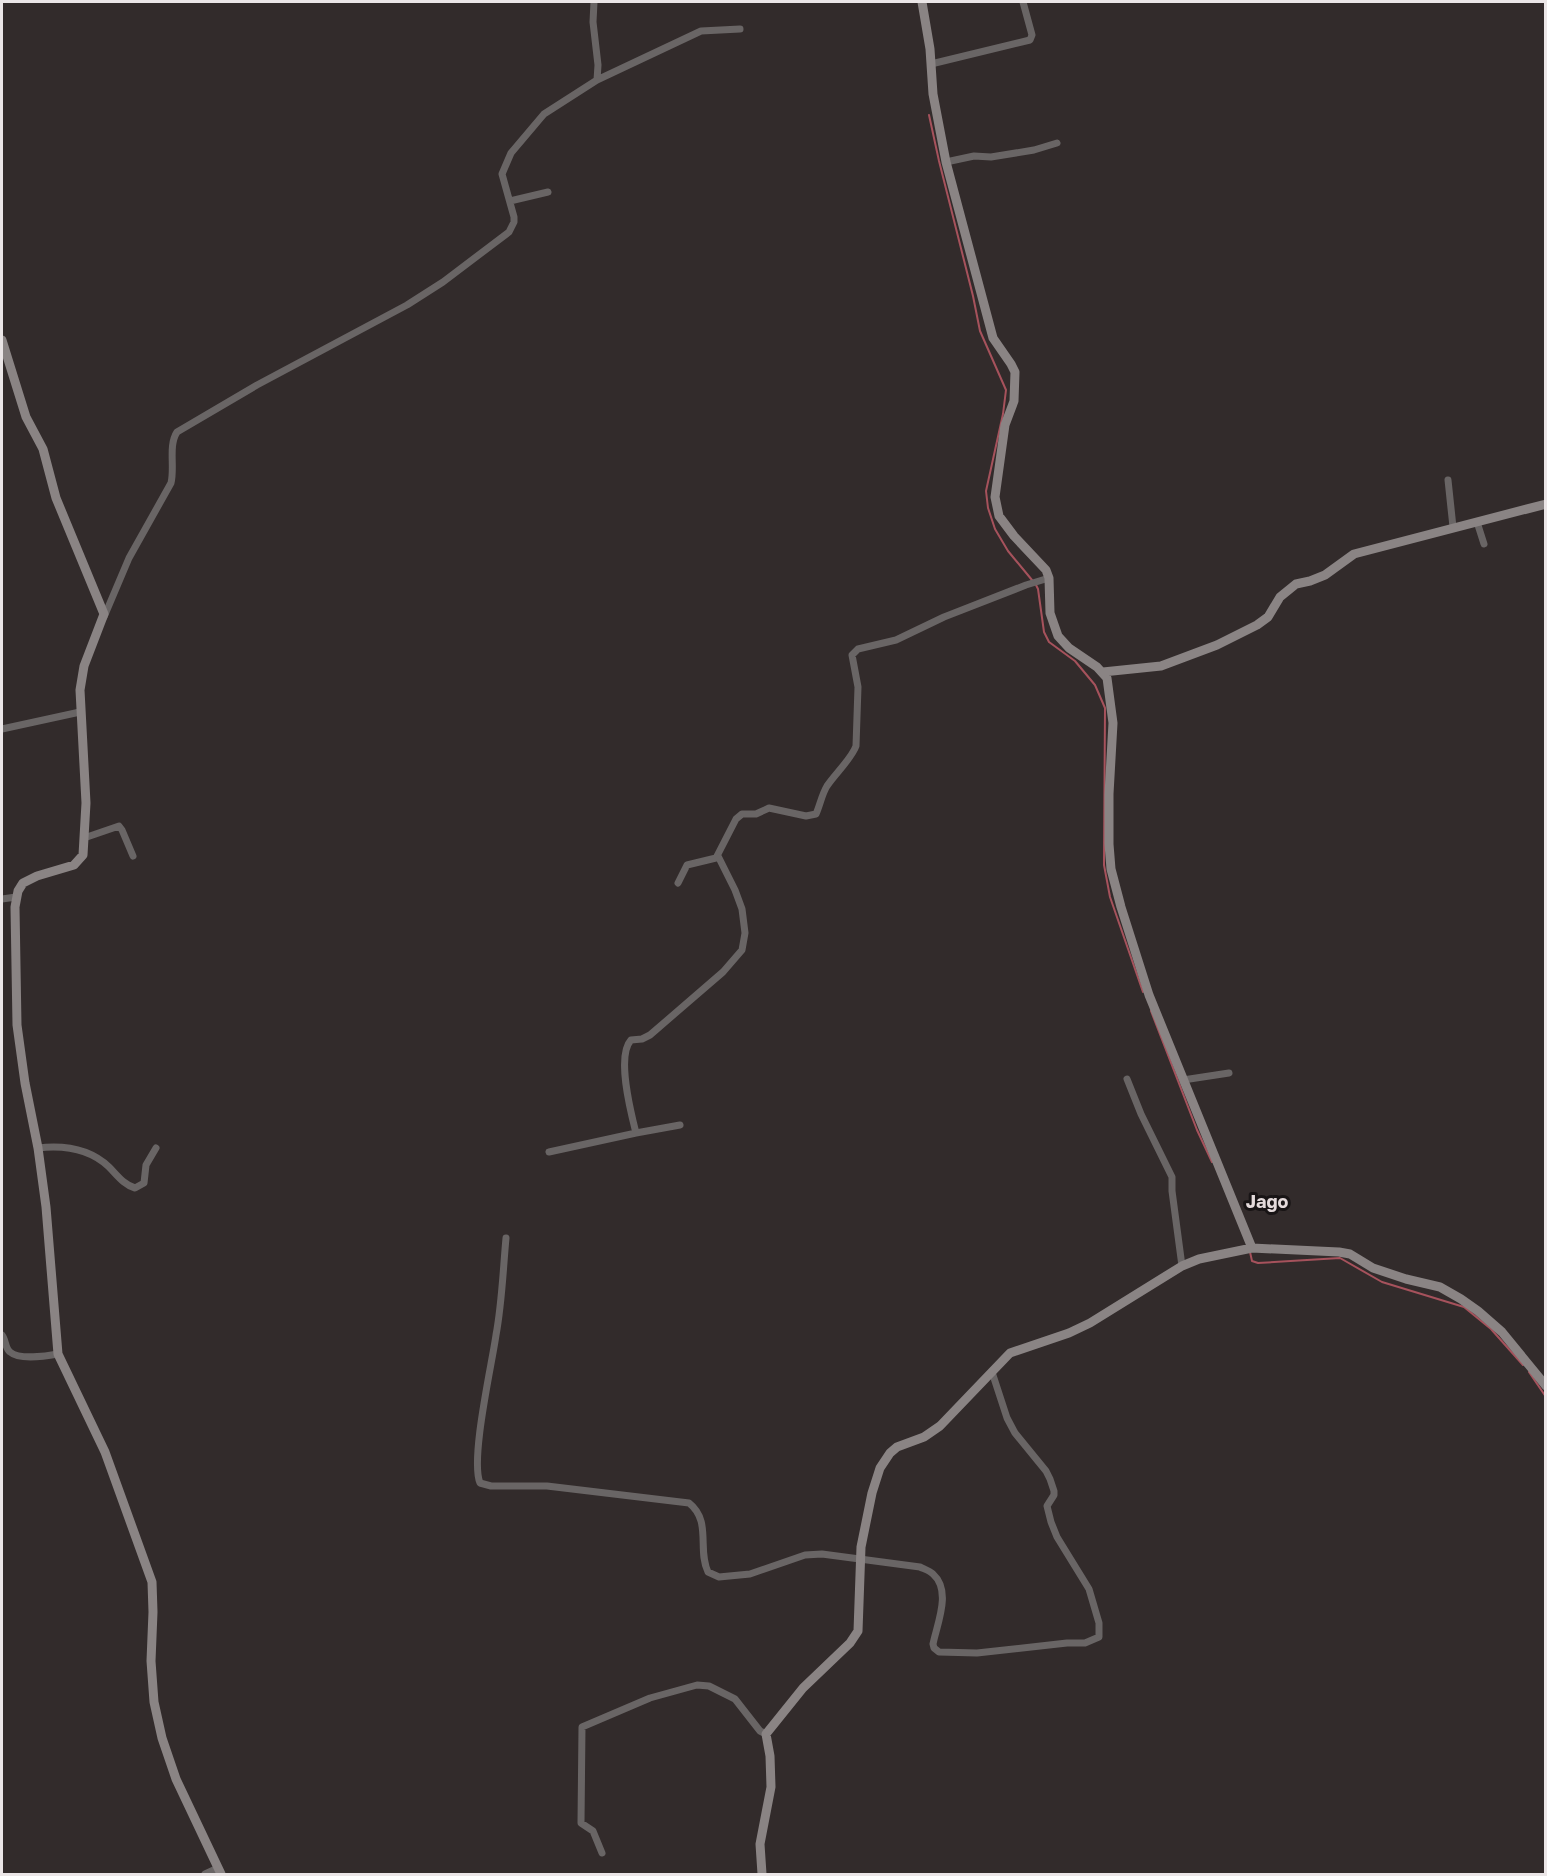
<svg xmlns="http://www.w3.org/2000/svg" width="1547" height="1876" font-family="'Golos Text',sans-serif">
<rect width="100%" height="100%" fill="#322b2b"/>
<g fill="none" stroke-linecap="round" stroke-linejoin="round">
<path stroke="#a6525c" stroke-width="2" d="M929,115L939,161L973,296L980,331L1006,390L1003,414L986,491L988,508L995,529L1008,551L1032,580
M1036,585L1038,589L1044,632L1049,642L1075,661L1095,685L1105,708L1104,865L1110,897L1143,992
M1151,1011L1197,1130L1212,1162
M1250,1252L1252,1261L1258,1263L1340,1258L1382,1282L1464,1307L1491,1329L1523,1365
M1529,1372L1546,1397"/>
<path stroke="#696565" stroke-width="7" d="M931,64L1030,40L1032,35L1023,2
M597,80L701,31L740,29
M946,162L974,156L991,157L1034,150L1057,143
M510,201L548,192
M1448,480L1453,527
M1477,522L1484,544
M104,617L129,558L171,483C175,467 168,446 177,432L257,385L407,305L443,282L509,232L514,222V217L502,174L511,153L544,114L597,80L598,65L593,22L594,2
M2,729L80,712
M84,838L119,826L122,830L133,856
M678,883L687,865L716,858L736,819L742,814H756L769,808L806,816L816,814C820,805 822,794 827,786C835,774 852,758 856,746L858,687L852,655L858,649L896,640L944,617L1026,585L1049,578
M2,899L16,897
M1127,1079L1141,1114L1172,1177V1191L1182,1266
M1183,1080L1229,1073
M680,1125L636,1133C631,1113 616,1056 631,1040L642,1039L650,1035L723,972L742,950L745,933L742,909L735,890L718,856
M38,1148C64,1145 89,1148 109,1167C117,1175 124,1185 135,1188L144,1183L146,1165L156,1148
M549,1152L636,1133
M506,1238C503,1270 502,1303 496,1335C492,1364 470,1459 480,1483L491,1486H547L689,1503C712,1521 697,1550 708,1572L719,1577L750,1574L805,1555L822,1554L920,1567C924,1569 930,1571 933,1574C952,1591 937,1624 933,1644L934,1648L939,1652L977,1653L1067,1643H1085L1099,1637V1623L1089,1589L1057,1537L1051,1522L1047,1506L1054,1495V1491L1050,1479L1046,1471L1015,1433L1007,1418L992,1372
M2,1335C6,1340 5,1348 10,1352C19,1360 47,1356 58,1354
M602,1853L593,1831L581,1823L582,1727L650,1698L697,1685L709,1686L735,1699L760,1731L766,1734
M205,1874L218,1868"/>
<path stroke="#8a8484" stroke-width="9" d="M922,2L930,49L933,94L946,162L993,338L1011,364L1015,372L1014,401L1005,425L995,497L999,516L1014,536L1046,570L1049,578L1050,613L1058,636L1069,648L1097,667L1107,678L1113,723L1109,794V844L1111,869L1121,907L1149,995L1252,1248L1339,1252L1350,1254L1373,1268L1406,1279L1440,1287L1461,1299L1478,1311L1502,1332L1546,1386
M2,340L26,417L43,449L56,498L104,614L84,666L80,690L86,803L83,855L74,865L37,876L23,883L18,891L15,907L17,1025L25,1083L38,1148L46,1207L58,1354L105,1452L152,1582L153,1612L151,1661L154,1702L162,1738L176,1779L221,1874
M1103,672L1161,666L1217,645L1257,625L1268,617L1280,597L1296,584L1310,581L1325,575L1354,554L1546,504
M762,1874L760,1844L771,1787L770,1756L766,1734L803,1688L850,1643L858,1631L861,1547L872,1493L880,1468L890,1453L897,1447L924,1437L940,1426L1010,1353L1069,1333L1090,1323L1182,1266L1199,1259L1252,1248"/>
</g>
<g text-anchor="middle" dominant-baseline="central" stroke-width="6" stroke-linejoin="round" paint-order="stroke">
<g font-size="18" font-weight="bold" fill="#e4dadb" stroke="#181415">
<text x="1267" y="1201">Jago</text>
</g>
</g>
<rect width="1547" height="1876" fill="none" stroke="#ebe6e7" stroke-width="6"/>
</svg>
